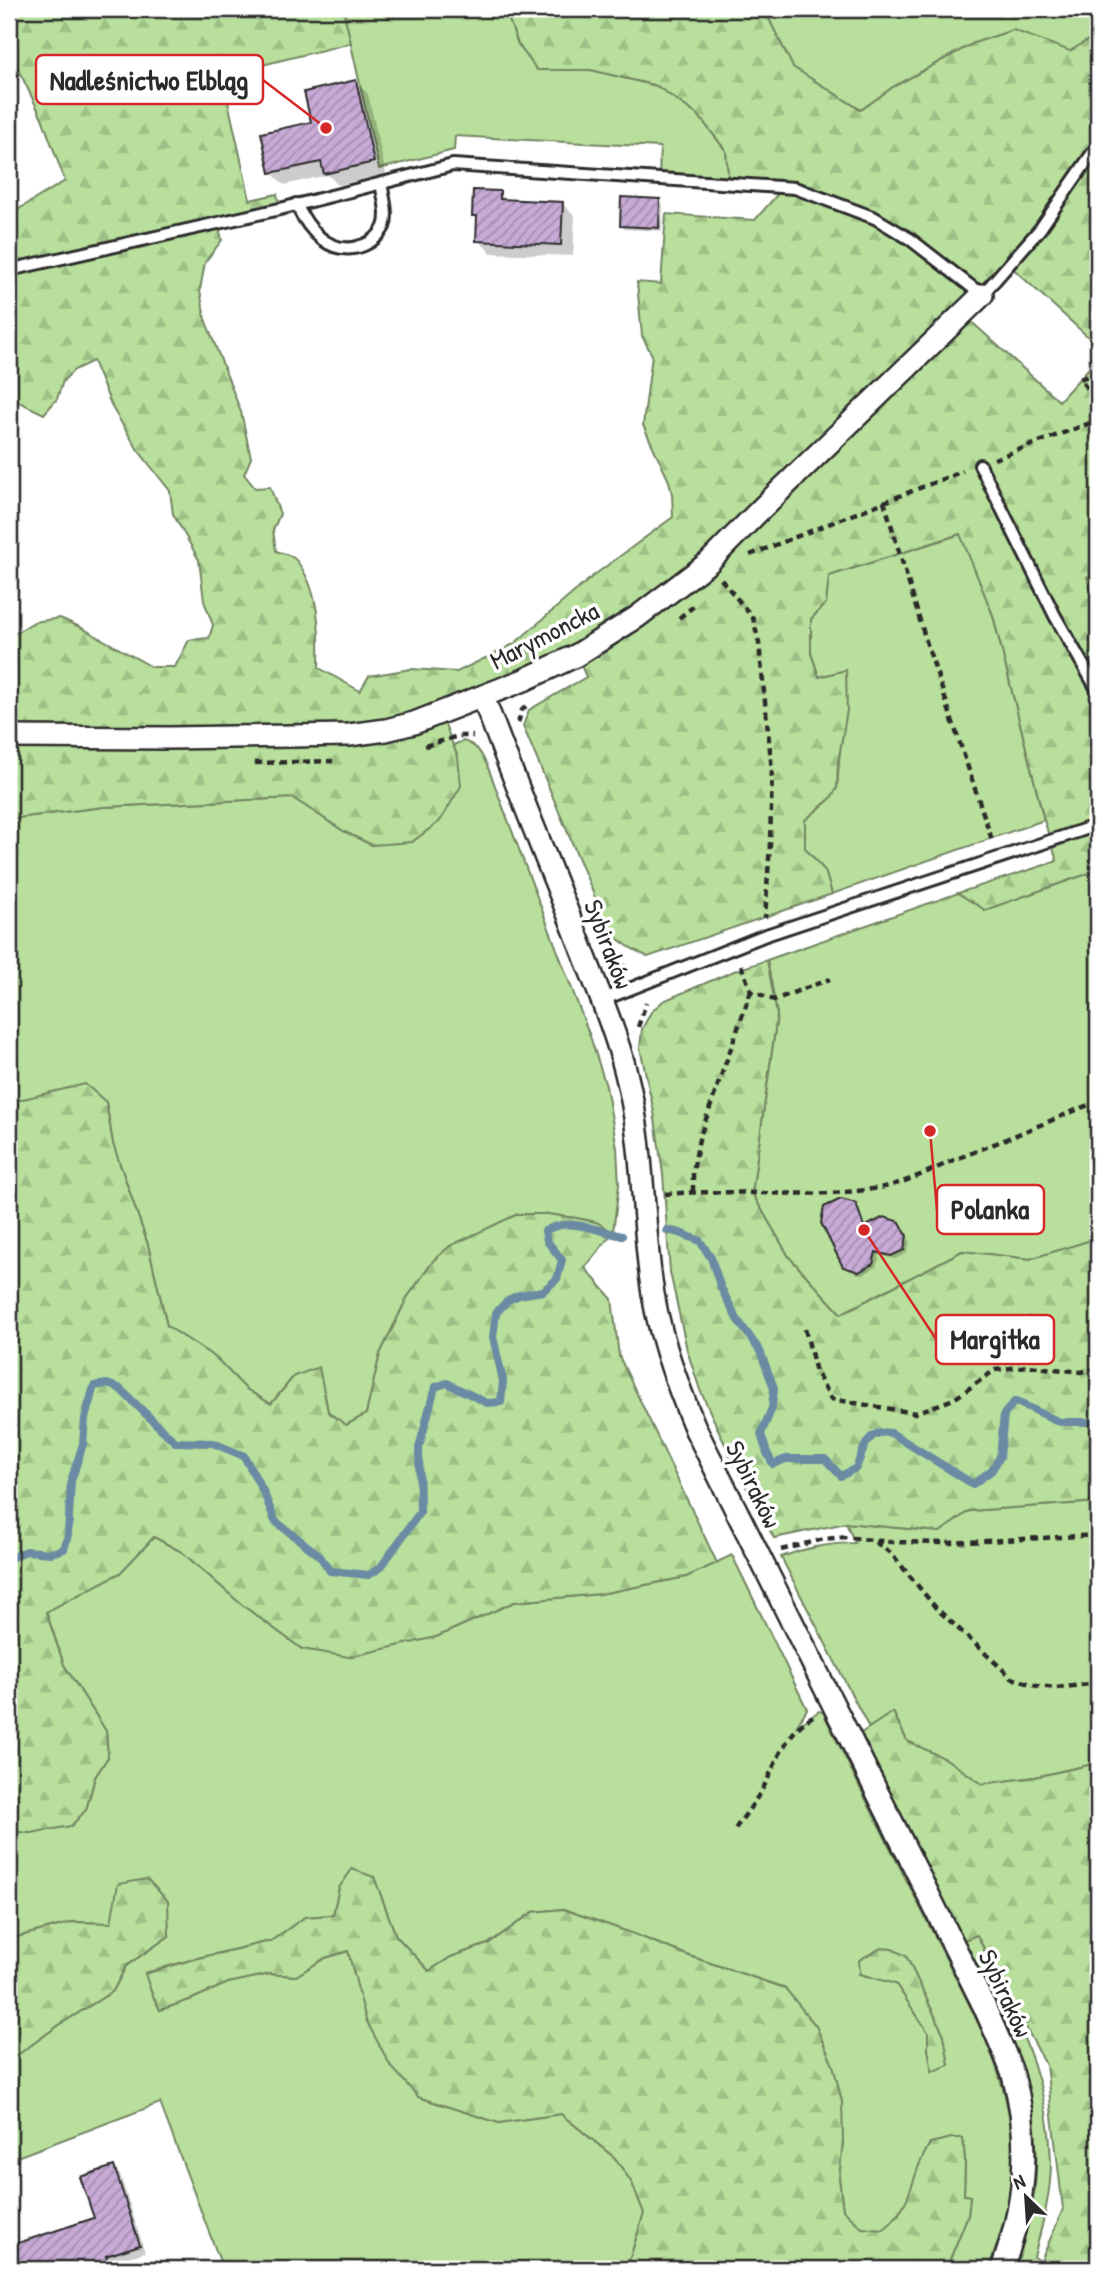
<svg xmlns="http://www.w3.org/2000/svg" width="1107" height="2278" font-family="'Patrick Hand',sans-serif">
<defs>
<pattern id="forest-firs" width="22" height="20" patternUnits="userSpaceOnUse" patternTransform="scale(1.75)"><rect width="22" height="20" fill="#b8df9b"/><path d="M5 1l3.5 6h-7zM16 11l3.5 6h-7z" fill="#9ec086"/></pattern>
<pattern id="building-hatch" width="6" height="6" patternUnits="userSpaceOnUse" patternTransform="scale(1.75)"><rect width="6" height="6" fill="#c7aad6"/><path d="M-1 1l2-2M0 6l6-6M5 7l2-2" fill="none" stroke="#a28bae"/></pattern>
</defs>
<rect width="100%" height="100%" fill="#fff"/>
<filter id="ink" filterUnits="userSpaceOnUse"><feTurbulence type="fractalNoise" baseFrequency=".0143" numOctaves="2"/><feDisplacementMap in="SourceGraphic" scale="14" xChannelSelector="R" yChannelSelector="G"/><feConvolveMatrix kernelMatrix="1 2 1 2 8 2 1 2 1" color-interpolation-filters="sRGB"/></filter>
<g filter="url(#ink)">
<path fill="#b8df9b" stroke="#728563" stroke-width="2" fill-rule="evenodd" d="M343,9H505L518,44L537,69L591,70L657,86L699,116L726,151L729,184L659,179L660,147L455,136L454,150L379,169Z
M759,9H1098V34L1070,52L1013,30L974,43L893,87L861,110L792,67L766,13Z
M961,534L993,615L1044,820L832,894L825,871L805,848V820L830,799L837,788L846,670L819,677L811,653V619L826,603L829,576Z
M1098,574V608L1087,576Z
M463,741C477,745 481,753 487,765L591,1039L606,1086L617,1148L619,1185L613,1232L596,1222L576,1218L547,1214H518L450,1246L434,1260L407,1298L380,1354L366,1415L346,1426L328,1412L324,1390L294,1376L271,1404L246,1389L216,1358L167,1326L148,1245L113,1144L106,1102L9,1100V819L103,807L293,798L345,832L372,845L458,758L453,745Z
M1098,870V1238L1030,1259L962,1251L841,1314L789,1257L752,1193L777,1015L767,960L958,893L985,910Z
M1098,1502V1763L1035,1777L982,1784L946,1759L907,1741L893,1712L869,1728L781,1557C805,1548 829,1543 855,1543L846,1523L940,1532L969,1511Z
M154,1537L182,1552L241,1604L302,1649L436,1637L514,1602L600,1594L686,1577L732,1555L807,1709L796,1727L819,1711L823,1712C860,1789 899,1865 937,1941C967,2001 1003,2061 1011,2129C1017,2178 1006,2224 988,2269H946L968,2215L970,2196L964,2195L965,2161L963,2138H952L930,2143C915,2173 911,2208 883,2230L862,2229L843,2211L839,2178L843,2141L785,1988L689,1956L634,1934L563,1909L533,1912L488,1944L451,1957L429,1971L396,1936L374,1877L339,1888L333,1915L305,1917L271,1941L194,1959L145,1973L160,2010L192,1999L227,1983L270,1974L296,1976L325,1958L349,1951L357,1981L418,2097L499,2123L561,2114L615,2158L632,2183L644,2213L627,2268L223,2269L160,2103L9,2160V2061L59,2025L113,1991L126,1966L169,1936L111,1923L74,1922L9,1939V1831L31,1833L86,1810L95,1777L108,1757L106,1731L64,1665L46,1611L120,1573ZM906,1956L944,2035L928,2049V2032L896,1984L860,1974Z
M977,1934C1012,2014 1049,2071 1051,2162C1051,2194 1042,2226 1034,2257L1041,2261L1045,2269H1014C1064,2140 1023,2055 964,1940Z"/>
<path fill="url(#forest-firs)" stroke="#728563" stroke-width="2" d="M9,9H291L292,11L303,9H343L351,43L222,75L250,200L277,194L280,209L218,223L222,240L205,262L200,290L205,319L241,412L251,458L244,474L255,488L270,487L280,514L273,530L276,551C283,553 292,555 296,560C320,590 320,632 319,668L360,691L369,676L411,669L457,672L514,644L593,576L673,517L672,494L669,481L643,425L652,355L642,336L637,282L661,284L666,214L755,220L783,188L729,184L726,151L699,116L657,86L591,70H537L518,44L505,9H759L766,13L793,67L861,110L893,87L974,43L1013,30L1070,51L1098,34V346L1009,265L964,315L1059,401L1098,358V574L1087,577L1098,608V870L985,910L958,893L1057,861L1044,820L993,615L960,534L829,576L826,603L811,619V653L819,677L846,670L847,710L838,763L837,788L830,799L805,820V848L825,871L832,894L648,957L629,947L610,933L523,726L529,710L586,677L577,655L441,714L458,758L461,786L440,821L412,842L372,845L345,832L293,798L103,807L9,819V637L34,622L60,618L80,627L152,667H175L189,640L209,638L213,625L204,601L199,560L173,514L170,491L138,450L113,409L93,361L74,370L63,381L57,399L44,414L15,400L9,381V215L65,181L42,118L9,50Z
M767,960L777,1015L752,1193L789,1257L841,1314L962,1251L1030,1259L1098,1238V1502L969,1511L940,1532L846,1523L774,1538L735,1466L700,1390L687,1350L670,1272L663,1174L654,1112L640,1048L642,1029L651,1012L663,1001L734,971Z
M85,1084L106,1102L113,1144L148,1245L167,1326L216,1358L246,1389L271,1404L294,1376L319,1367L328,1412L346,1425L366,1414L380,1354L407,1298L434,1260L450,1246L518,1214H547L576,1218L596,1222L613,1232L585,1268L612,1299L619,1356L717,1563L686,1577L600,1594L514,1602L436,1637L349,1657L302,1649L241,1604L182,1552L154,1537L120,1573L46,1612L64,1665L106,1731L108,1757L95,1777L86,1810L71,1826L31,1833L9,1831V1100H19Z
M893,1712L907,1741L946,1759L982,1784L1035,1777L1098,1763V2269H1045L1041,2261L1063,2209L1046,2065L977,1935L964,1940L861,1733Z
M352,1869L374,1877L396,1936L429,1971L451,1957L488,1944L533,1912L563,1909L634,1934L689,1956L785,1988L816,2026L833,2065L842,2101L843,2141L839,2178L843,2210L862,2228L883,2230C906,2212 909,2194 918,2168C921,2160 926,2151 930,2143L952,2138H963L965,2161L964,2195L970,2196L968,2215L946,2269H624L627,2268L644,2213L632,2183L615,2158L561,2114L499,2123L418,2097L390,2065L366,2020L348,1951L325,1958L296,1976L270,1974L228,1983L192,1999L160,2010L152,1994L145,1974L194,1959L271,1941L305,1917L333,1915L339,1888Z
M147,1879L168,1901L169,1936L126,1966L113,1991L59,2025L9,2061V1939L74,1922L111,1923L118,1884Z
M881,1948L892,1949L906,1956L944,2035L949,2065L932,2072L928,2049V2032L896,1984L860,1974L859,1960Z"/>
<path fill="#0003" d="M355,82L368,94L386,174L338,185L328,175L284,185L271,172L313,124Z
M499,193L508,202L562,204L575,216L573,256L491,253L478,240L479,221L474,215Z
M660,201L663,204L662,231L625,229L622,226Z
M855,1205L859,1209L866,1228L899,1223L910,1241L907,1253L895,1259L880,1255L876,1267L863,1275L849,1270L845,1266Z
M113,2168L120,2175L145,2252L111,2263L113,2269H9V2248L96,2219Z"/>
<g fill="none" stroke-linecap="round" stroke-linejoin="round">
<path stroke="#6b8ba3" stroke-width="8" d="M667,1230L680,1233L700,1241L711,1258L721,1288L737,1319L760,1351L774,1388L772,1408L761,1434L767,1453L773,1464L786,1459H825L841,1476L856,1468C864,1449 866,1429 891,1433L973,1484L991,1471L1000,1457L1004,1414L1015,1401L1060,1422H1098
M9,1559L26,1551L51,1553L64,1549L68,1535L71,1481L83,1444L85,1418L94,1386L107,1384L119,1388L175,1442L213,1443L244,1456L264,1493L275,1521L319,1555L330,1571L369,1575L381,1567L420,1512L419,1448L435,1387L447,1383L487,1403L501,1402L503,1381L493,1337L496,1313L508,1300L519,1295L543,1291L557,1279L562,1260L547,1241L545,1231C569,1216 597,1231 622,1236"/>
</g>
<path fill="url(#building-hatch)" stroke="#2b2b2b" stroke-width="2" d="M356,80L374,162L324,174L321,162L270,173L261,133L311,122L304,92Z
M473,190L500,191V199L563,202L561,245L476,241L477,216H472Z
M621,197L660,199L659,228L620,226Z
M841,1199L856,1203L864,1227L884,1217L900,1222L907,1236L904,1250L891,1256L876,1252L873,1264L859,1272L843,1267L821,1223L824,1207Z
M114,2166L140,2245L106,2256L110,2269H9V2246L94,2218L80,2177Z"/>
<g fill="none" stroke-linecap="round" stroke-linejoin="round">
<defs>
<path id="service" d="M296,204C309,231 331,258 364,245C372,242 380,235 384,227C389,214 383,196 381,183
M9,270L280,209L453,165L795,188L875,218L910,239L982,295L1040,229L1098,145
M980,465L1055,616L1098,691
M602,1000L763,936L1098,825"/>
<path id="minor" d="M483,697C514,780 548,862 580,944C596,986 615,1029 626,1073C643,1139 642,1206 650,1273C656,1327 675,1380 696,1430L984,2006C994,2029 1005,2052 1013,2075C1032,2141 1025,2206 1002,2269
M9,737L169,738L349,735L386,730L414,723L524,680L577,655L637,617L708,563L760,510L982,295"/>
</defs>
<use href="#service" stroke="#2b2b2b" stroke-width="16"/>
<use href="#minor" stroke="#2b2b2b" stroke-width="26"/>
<path stroke="#2b2b2b" stroke-width="4.5" stroke-dasharray="7 5" stroke-linecap="butt" d="M1098,372L1080,379L1098,404
M994,459L1098,420
M884,501L926,641L993,843
M750,555L963,471
M721,579L753,618L759,643L772,770L770,844L765,918
M679,618L694,606
M518,723L522,710L526,706
M425,746L458,736H473
M255,763L333,761
M611,957L629,970
M741,965L751,991L774,1000L830,979
M638,1027L646,1003
M693,1192V1172L699,1139L751,991
M665,1194C736,1188 808,1200 879,1188C903,1184 932,1170 954,1160C1002,1141 1050,1121 1098,1101
M805,1329L816,1372L831,1399L915,1413L954,1399L995,1370L1028,1366L1081,1372L1098,1368
M875,1542L891,1553L936,1608L1012,1678L1037,1686L1056,1688L1098,1683
M781,1550L824,1539L843,1537L891,1542L948,1543L1098,1535
M735,1829C745,1815 755,1802 763,1788C779,1759 784,1734 813,1716"/>
<use href="#service" stroke="#fff" stroke-width="10"/>
<use href="#minor" stroke="#fff" stroke-width="21"/>
</g>
</g>
<g text-anchor="middle" dominant-baseline="central" stroke-width="7" stroke-linejoin="round" paint-order="stroke">
<g font-size="26" fill="#2b2b2b" stroke="#fff">
<text transform="translate(544 635) rotate(-27)">Marymoncka</text>
<text transform="translate(609 944) rotate(69)">Sybiraków</text>
<text transform="translate(754 1484) rotate(64)">Sybiraków</text>
<text transform="translate(1006 1993) rotate(65)">Sybiraków</text>
</g>
</g>
<path fill="none" stroke="#d62828" stroke-width="2.5" d="M326 128L263 80M930 1131L937 1210M864 1230L936 1339"/>
<g fill="#d62828" stroke="#fff" stroke-width="2.5">
<circle cx="326" cy="128" r="7"/>
<circle cx="930" cy="1131" r="7"/>
<circle cx="864" cy="1230" r="7"/>
</g>
<g fill="#fff" stroke="#d62828" stroke-width="2.5">
<rect x="36" y="55" width="227" height="49" rx="7"/>
<rect x="937" y="1185" width="107" height="49" rx="7"/>
<rect x="936" y="1315" width="118" height="49" rx="7"/>
</g>
<g font-size="28" text-anchor="middle" font-weight="bold" fill="#2b2b2b">
<text x="149" y="90">Nadleśnictwo Elbląg</text>
<text x="990" y="1219">Polanka</text>
<text x="995" y="1349">Margitka</text>
</g>
<rect width="1107" height="2278" fill="none" stroke="#fff" stroke-width="35"/>
<rect x="18" y="18" width="1072" height="2243" fill="none" stroke="#2b2b2b" stroke-width="2.5" filter="url(#ink)"/>
<g transform="translate(1026 2197) rotate(335)" stroke="#ffffff" stroke-width="5" paint-order="stroke">
<path d="M0-5L12 26L0 18L-12 26Z" fill="#2b2b2b"/>
<text y="-10" font-size="19" font-weight="bold" text-anchor="middle" fill="#2b2b2b">N</text>
</g>
</svg>
